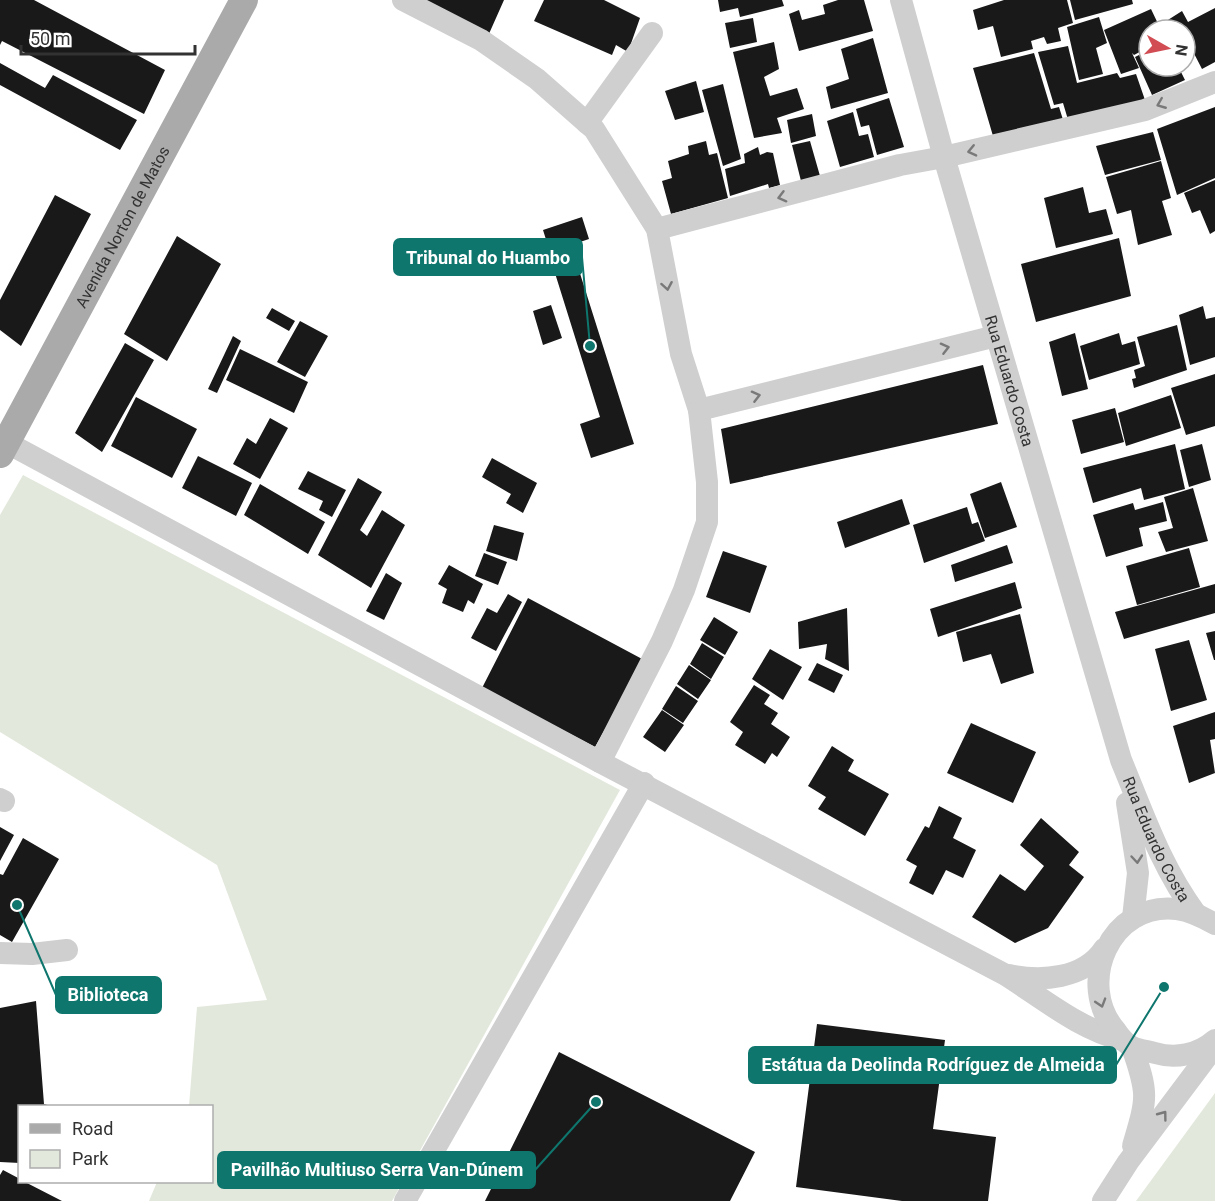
<svg xmlns="http://www.w3.org/2000/svg" width="1215" height="1201" font-family="Roboto,sans-serif">
<rect width="100%" height="100%" fill="#fff"/>
<path fill="#e2e8dc" d="M23,475L620,790L392,1201H149L157,1182H212V1106H189L197,1007L267,1000L217,865L0,732V515Z
M1215,1093V1201H1136Z"/>
<path fill="#191919" d="M0,0H34L165,70L144,114L2,41L0,45Z
M422,0H504L488,36Z
M544,0H604L640,18L628,52L616,45L612,55L534,21Z
M718,0H782L784,6L740,17L738,8L720,12Z
M838,0H864L873,31L799,51L789,14L799,10L802,20L825,14L823,5Z
M1004,0H1067L1073,23L1058,28L1061,41L1047,44L1044,37L1031,41L1033,49L1001,57L993,26L978,30L973,10Z
M1070,0H1132L1133,4L1075,20Z
M1215,8V62L1202,69L1185,36V30H1163L1160,25L1182,11L1188,22Z
M1151,9L1161,30H1149V47L1134,55L1132,53L1139,68L1121,74L1104,30Z
M1099,17L1107,43L1096,48L1103,74L1079,80L1067,27Z
M753,18L757,42L730,48L725,23Z
M873,38L888,93L831,109L826,87L849,79L841,49Z
M774,42L779,69L764,77L770,96L797,88L804,109L777,118L782,133L754,138L733,52Z
M1068,46L1077,83L1117,73L1120,78L1136,74L1145,100L1069,123L1063,103L1054,105L1038,52Z
M1149,50V66H1178L1185,80L1152,95L1135,57Z
M1034,53L1051,109L1059,107L1065,126L993,136L973,68Z
M0,63L45,88L53,75L137,120L120,150L0,85Z
M696,81L704,112L675,120L665,91Z
M723,84L741,159L723,166L702,90Z
M889,98L904,147L877,155L869,125L861,127L856,109Z
M1215,107V178L1177,195L1157,129Z
M853,112L859,136L868,134L874,157L840,167L827,121Z
M812,114L816,136L791,143L787,120Z
M1153,132L1161,160L1105,175L1096,146Z
M706,141L709,155L717,153L728,198L671,214L662,181L672,178L668,161L689,154L688,146Z
M810,141L820,176L801,181L792,145Z
M758,147L760,155L767,152L773,153L780,185L769,188L768,184L730,196L725,169L745,163L744,154Z
M1161,161L1171,198L1162,201L1172,235L1138,245L1131,210L1117,214L1106,177Z
M1215,180V231L1210,234L1200,210L1192,213L1184,193Z
M1083,187L1089,213L1106,209L1113,234L1056,248L1044,198Z
M55,195L91,214L21,346L0,330V300Z
M582,217L589,239L571,245L634,444L591,458L580,424L600,417L554,270L537,276L531,255L549,249L543,230Z
M177,236L221,264L167,361L124,334Z
M1119,238L1131,296L1036,322L1021,264Z
M551,305L562,338L543,345L533,311Z
M1203,306L1206,319L1215,317V357L1190,365L1179,315Z
M272,308L295,321L289,331L266,318Z
M300,321L328,336L305,377L277,362Z
M1177,325L1187,370L1134,388L1132,379L1136,378L1134,370L1145,366L1137,337Z
M1075,333L1088,389L1062,396L1049,342Z
M1119,333L1122,345L1135,341L1140,364L1089,380L1080,346Z
M233,336L241,341L217,393L208,389Z
M125,343L154,360L102,452L75,433Z
M240,349L308,382L294,413L226,380Z
M983,365L998,424L730,484L721,429Z
M1215,374V426L1186,435L1171,388Z
M1171,395L1181,428L1126,446L1118,413Z
M136,397L197,429L172,478L111,446Z
M1115,408L1124,442L1081,454L1072,420Z
M270,418L288,428L260,479L233,464L247,438L256,444Z
M1175,444L1185,489L1144,500L1141,488L1093,503L1083,468Z
M1202,444L1211,480L1189,487L1180,450Z
M198,456L252,483L236,516L182,488Z
M492,458L537,483L523,513L506,503L511,494L482,477Z
M308,471L346,490L332,517L319,510L323,501L298,489Z
M358,478L382,492L360,530L367,536L382,510L405,525L371,588L318,555Z
M1001,482L1017,527L985,538L970,494Z
M260,484L325,522L308,554L244,515Z
M1193,488L1208,541L1166,552L1158,532L1173,528L1164,497Z
M902,499L910,524L845,548L837,522Z
M1163,502L1167,521L1139,528L1143,546L1106,557L1093,515L1133,503L1135,510Z
M967,507L972,524L978,522L985,541L924,563L913,525Z
M494,525L524,533L517,561L486,551Z
M1007,545L1013,563L955,582L951,565Z
M1189,548L1200,587L1137,605L1126,566Z
M723,551L767,566L750,613L706,597Z
M484,553L507,562L498,585L475,576Z
M449,565L483,584L474,604L468,600L463,612L442,603L447,589L438,584Z
M386,573L402,583L384,620L366,611Z
M1015,582L1022,608L938,637L930,609Z
M1215,584V613L1124,639L1115,612Z
M508,594L522,602L496,651L471,638L487,608L497,613Z
M528,598L644,660L595,747L482,688Z
M847,608L849,671L825,659L827,644L799,649L798,622Z
M1020,614L1034,673L1001,684L991,654L963,662L956,632Z
M714,617L738,632L725,655L700,640Z
M1215,631V660H1214L1206,633Z
M1189,640L1207,700L1171,711L1155,649Z
M702,643L724,657L711,679L690,664Z
M770,649L802,667L783,700L752,679Z
M817,663L843,675L834,693L808,680Z
M689,665L711,680L698,699L677,684Z
M754,685L770,695L764,704L778,713L771,724L790,737L777,757L772,753L765,764L735,745L743,732L730,722Z
M676,686L698,701L683,723L662,709Z
M662,710L684,725L665,752L643,737Z
M1215,712V739L1210,740L1215,773L1189,783L1173,726Z
M971,723L1036,752L1013,803L947,773Z
M832,746L854,760L848,771L889,794L865,836L818,809L826,797L808,786Z
M939,806L962,818L953,838L976,850L963,878L946,870L933,895L909,883L917,866L906,860L925,826L929,828Z
M1041,818L1079,852L1069,865L1084,877L1048,928L1015,943L972,917L1000,874L1025,891L1044,866L1020,845Z
M0,827L14,835L0,861Z
M23,838L59,859L12,942L0,935V874L3,875Z
M36,1001L44,1104L51,1106H20V1163L0,1162V1008Z
M817,1024L945,1040L933,1129L996,1137L988,1201H902L796,1187Z
M559,1052L755,1152L730,1201H485Z
M3,1170L20,1179V1182H25L62,1201H0V1175Z"/>
<g fill="none" stroke-linecap="round" stroke-linejoin="round">
<g stroke="#cfcfcf" stroke-width="22">
<path d="M403,0L481,40L537,79L587,123L594,129L657,229L681,354L699,410L707,482V522L684,590L662,641L600,762"/>
<path id="s1" d="M901,0L944,157L1121,760C1143,813 1161,867 1196,914"/>
<path d="M587,123L652,33"/>
<path d="M657,229L900,165L944,157L1145,110L1215,82"/>
<path d="M699,410L996,336"/>
<path d="M0,439L600,762L1004,974C1041,997 1080,1030 1123,1040"/>
<path d="M0,799L4,801"/>
<path d="M1127,803L1138,873L1133,918"/>
<path d="M1215,924C1203,917 1191,911 1177,909C1110,901 1075,984 1116,1031C1120,1037 1126,1044 1132,1047C1139,1050 1148,1051 1155,1053C1175,1059 1198,1055 1215,1040"/>
<path d="M0,953L32,954L67,950"/>
<path d="M1009,975C1041,982 1084,979 1104,949"/>
<path d="M1132,1047C1149,1095 1147,1098 1133,1146"/>
<path d="M405,1201L644,783"/>
<path d="M1103,1201L1128,1162L1215,1046"/>
</g>
<path stroke="#aaa" stroke-width="28" id="s2" d="M0,454L244,0"/>
</g>
<defs><path id="oneway-chevron" d="M-2-3.5L2.5 0L-2 3.5" fill="none" stroke-width="1.6" stroke-linecap="round" stroke-linejoin="round" transform="scale(1.5)"/></defs>
<g stroke="#797979">
<use href="#oneway-chevron" transform="translate(1161 104) rotate(158)"/>
<use href="#oneway-chevron" transform="translate(972 151) rotate(167)"/>
<use href="#oneway-chevron" transform="translate(782 197) rotate(165)"/>
<use href="#oneway-chevron" transform="translate(667 286) rotate(80)"/>
<use href="#oneway-chevron" transform="translate(945 348) rotate(-14)"/>
<use href="#oneway-chevron" transform="translate(756 396) rotate(-14)"/>
<use href="#oneway-chevron" transform="translate(1137 859) rotate(85)"/>
<use href="#oneway-chevron" transform="translate(1101 1003) rotate(73)"/>
<use href="#oneway-chevron" transform="translate(1163 1115) rotate(-53)"/>
</g>
<g text-anchor="middle" dominant-baseline="central" stroke-width="6" stroke-linejoin="round" paint-order="stroke">
<g font-size="16" fill="#323232" stroke="#fff">
<text stroke="none"><textPath href="#s2" startOffset="258">Avenida Norton de Matos</textPath></text>
<text stroke="none"><textPath href="#s1" startOffset="396">Rua Eduardo Costa</textPath></text>
<text stroke="none"><textPath href="#s1" startOffset="878">Rua Eduardo Costa</textPath></text>
</g>
</g>
<path fill="none" stroke="#0f766e" stroke-width="2" d="M590 346L582 257M17 905L56 995M1164 987L1116 1065M596 1102L535 1170"/>
<g fill="#0f766e" stroke="#fff" stroke-width="2">
<circle cx="590" cy="346" r="6"/>
<circle cx="17" cy="905" r="6"/>
<circle cx="1164" cy="987" r="6"/>
<circle cx="596" cy="1102" r="6"/>
</g>
<g fill="#0f766e" stroke="#0f766e" stroke-width="2">
<rect x="394" y="239" width="188" height="36" rx="6"/>
<rect x="56" y="977" width="105" height="36" rx="6"/>
<rect x="749" y="1047" width="367" height="36" rx="6"/>
<rect x="218" y="1152" width="317" height="36" rx="6"/>
</g>
<g font-size="18" text-anchor="middle" font-weight="bold" fill="#fff">
<text x="488" y="264">Tribunal do Huambo</text>
<text x="108" y="1001">Biblioteca</text>
<text x="933" y="1071">Estátua da Deolinda Rodríguez de Almeida</text>
<text x="377" y="1176">Pavilhão Multiuso Serra Van-Dúnem</text>
</g>
<rect x="18" y="1105" width="195" height="78" fill="#ffffff" stroke="#adadad" stroke-width="1.5"/>
<rect x="30" y="1124" width="30" height="9" fill="#aaaaaa" stroke="#adadad" stroke-width="1.5"/>
<text x="72" y="1135" font-size="18" fill="#323232">Road</text>
<rect x="30" y="1150" width="30" height="18" fill="#e2e8dc" stroke="#adadad" stroke-width="1.5"/>
<text x="72" y="1165" font-size="18" fill="#323232">Park</text>
<g transform="translate(1167 48) rotate(99)"><circle r="28" fill="#ffffff" stroke="#adadad" stroke-width="1.5"/>
<path d="M0-4.5L10 22L0 15L-10 22Z" fill="#d14c53"/>
<text y="-9" font-size="16" font-weight="bold" text-anchor="middle" fill="#323232">N</text>
</g>
<path d="M21 45v9h174v-9" fill="none" stroke="#323232" stroke-width="3"/>
<text x="30" y="45" font-size="18" fill="#323232" stroke="#ffffff" stroke-width="4.5" paint-order="stroke">50 m</text>
</svg>
